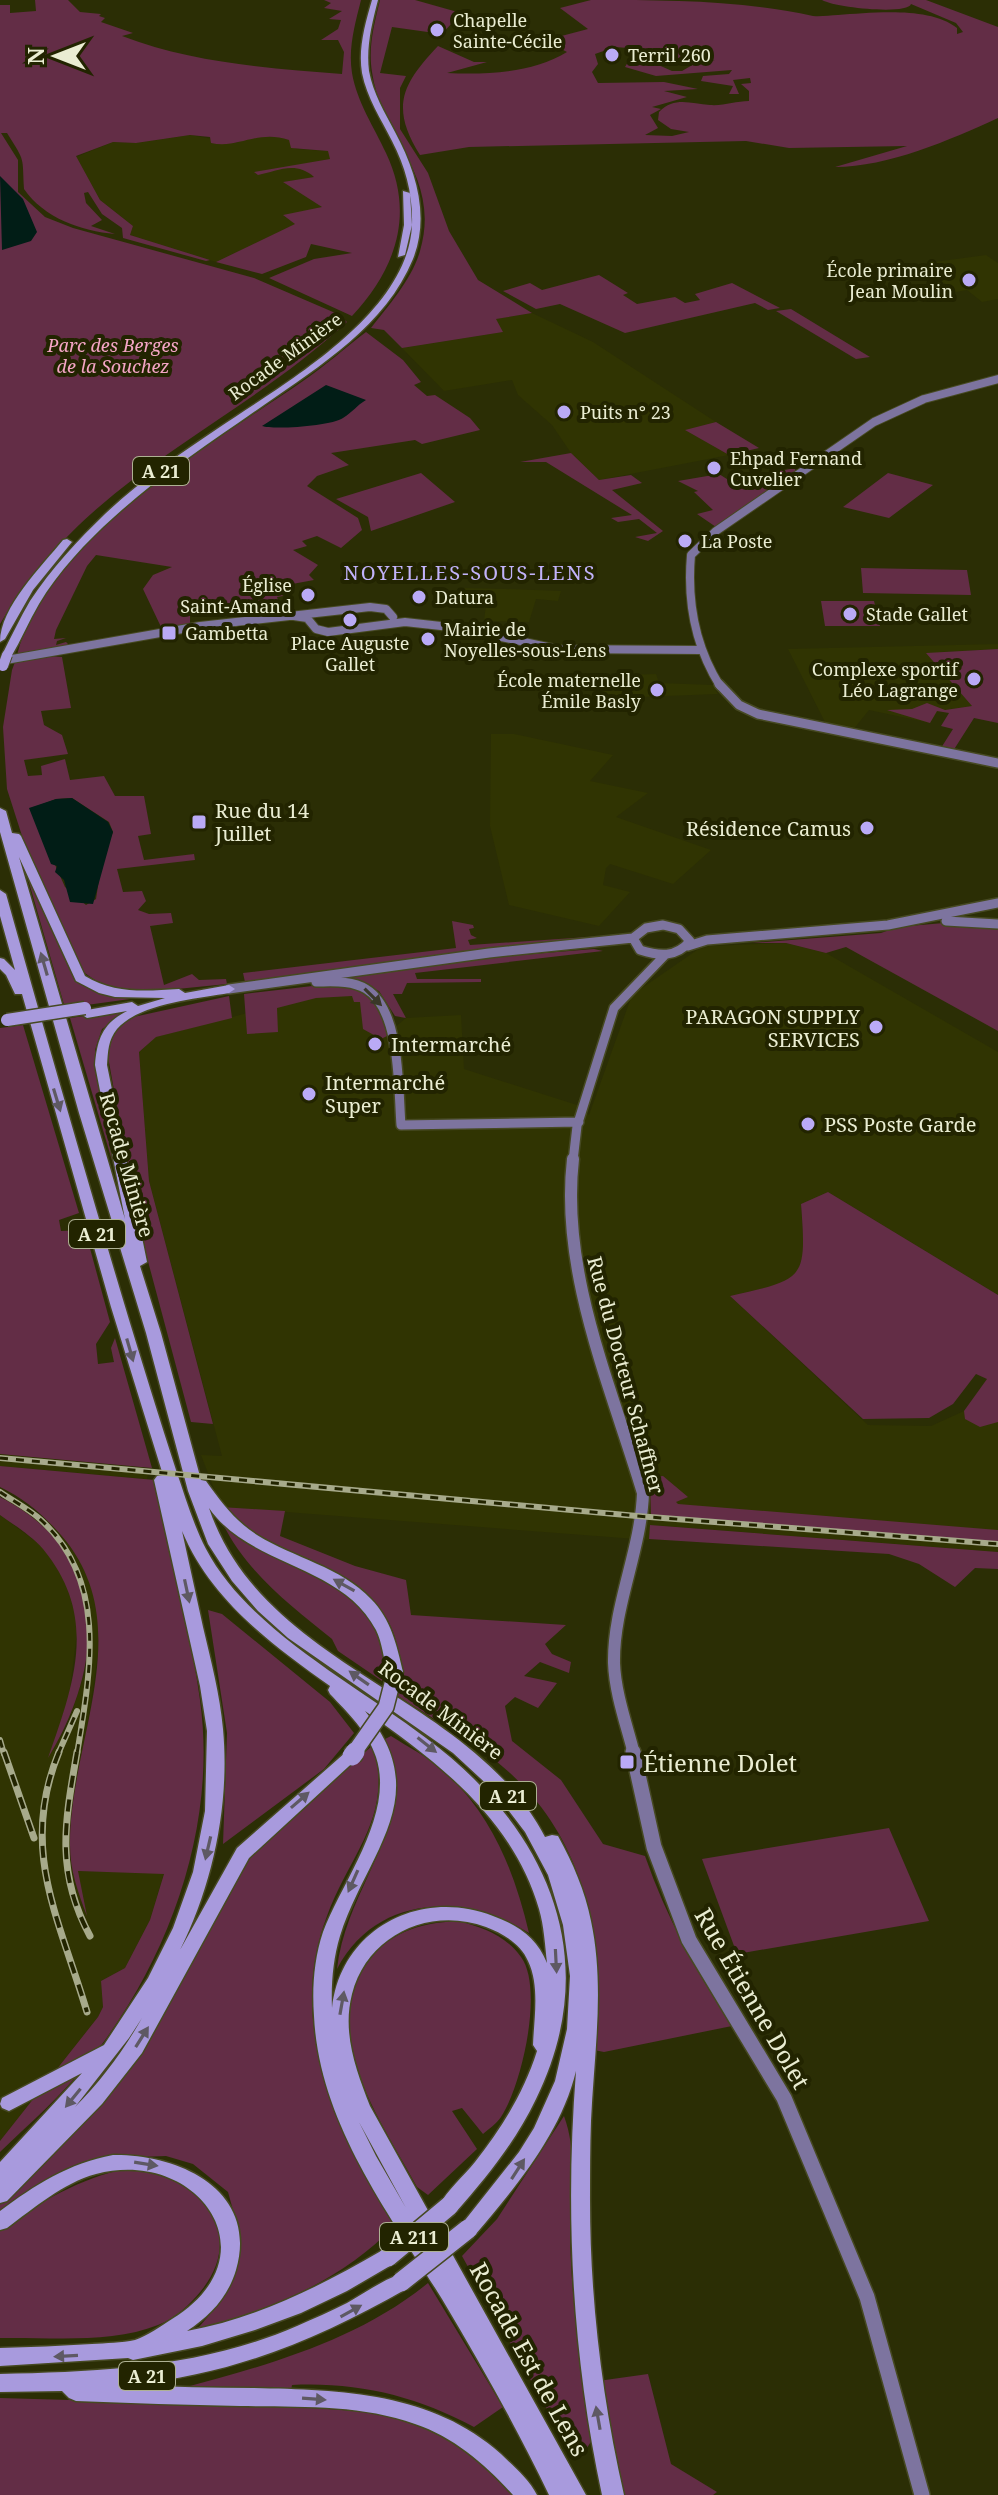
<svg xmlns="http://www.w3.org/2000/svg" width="998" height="2495" font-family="'Noto Serif',serif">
<rect width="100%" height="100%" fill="#2b2e05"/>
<path fill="#303402" d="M190,135L236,143L251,136L281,137L289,140L296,149L329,151L331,159L299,165L315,177L285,182L323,207L284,216L296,224L216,262L130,235L133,226L100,200L76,157L113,142L136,143Z
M986,255L998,263V299L982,302L967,290L956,292L919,264Z
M532,313L593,342L716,422L686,430L729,455L599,480L571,453L552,425L518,395L512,380L444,391L402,348L502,332L495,319Z
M463,588L505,589L561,591L558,601L536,599L529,622L484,621L486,604L461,603Z
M998,644V649L940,652L972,706L938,711L930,723L869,710L853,730L826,724L788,649Z
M656,674L659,683L713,685L718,694L639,697L642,706L601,705L597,676Z
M491,734H514L613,755L590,781L648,793L616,817L711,850L673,884L610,864L606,868L603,885L630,892L599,926L509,905L490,826Z
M786,943L826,953L998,1052V1295L828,1192L801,1204L804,1252L797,1274L783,1284L730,1296L868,1425L931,1426L964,1411L988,1379L998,1387V1552L651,1525L649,1540L221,1507L201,1455L222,1456L149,1181L139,1052L155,1037L340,989L371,1002L388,1033L406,1018L461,1015L464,1069L577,1105L589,1115L632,995L697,950L709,946Z
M0,1454L150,1468L147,1479L0,1466Z
M0,1487L53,1524L75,1553L92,1585L99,1621L98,1654L70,1843L86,1908L77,1871L164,1873L150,1920L125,1968L101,1981L103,2007L98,2017L0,2141V1515L42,1546L65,1579L78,1624L69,1697L50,1753L67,1727L89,1660L90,1622L83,1588L8,1501L0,1496Z"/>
<path fill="#632d46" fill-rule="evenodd" d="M35,0H68L80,12L101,14L99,16L105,18L101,22L133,33L122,36C192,63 268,68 342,74L344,52L338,40H321L338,29L341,20L329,19L342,11L324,8L331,3L324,0H361C355,24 348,48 352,73C357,102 374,127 386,153C415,214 396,269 352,316L269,278L314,259L352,253L311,244L306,257L262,274L216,262L295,224L283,215L322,207L283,182L314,177C295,160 276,172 258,175L254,172L330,159L328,151L291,148L289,140C258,129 239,149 211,143L210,137L190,135L136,143L113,142L76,156L100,200L133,226L130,235L210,260L206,261L123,238L122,228L102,214L88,192L84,193L86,203L102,220L91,226L115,234C81,231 44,218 24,189C22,156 26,163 7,133H1L18,160V192L45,217L73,228L254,278L340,315L347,322C226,433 89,474 0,624V5H10V13L36,11Z
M380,0H415L461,13L442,34L392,27L380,73L406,76L400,88V129L428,173L449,231L478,280L532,313L496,319L503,332L402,348L384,330L371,328C389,305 412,279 420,251C442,175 381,138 372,72C368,47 374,25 380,0Z
M591,0C668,0 739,0 813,16C821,17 830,15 838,15C872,13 929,6 957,28V34L963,32L956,23L911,4C908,15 836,8 822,0H926L998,27V118C950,140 888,167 835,167L907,146L789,148L746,141L469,147L420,155C390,107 402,84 438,46L474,62H487L447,73C485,75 533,73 567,52L548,42L550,39L588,29L560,8ZM615,47L641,49L637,54C664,65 689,53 715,61L701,60L682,71H672L654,63L628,62L625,67L656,76L732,70L729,74L703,76L701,81L733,86L729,94H739L733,80L750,78L751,83L741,84L749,91V101C736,101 724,106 710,105C691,104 675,96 659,112L658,120L671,129L689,132L672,136L645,135L658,128L650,115L661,109L652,107L687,97L664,91L698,89L664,82L598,83L592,72L598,64L595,54Z
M599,275L628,293L623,295L637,304L675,297L685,303L700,300L695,294L732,283L780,308L768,310L755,303L625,333L560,304L536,309L503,291L530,283L542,290Z
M791,309L870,357L856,359L776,311Z
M366,332L403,360L421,382L414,385L427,396L435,395L470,418L480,430L422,444L415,440L331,453L349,465L317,476L307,486L358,518L362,530L341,548L317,536L302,541L307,546L293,550L318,565L309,575L314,580L276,587L283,596L277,597L278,600L190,613V625L162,629L143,589L153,575L172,567L96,555L87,566L56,630L54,639L66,638L57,641L56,645L66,642L70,646L17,655C48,535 208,447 303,381C325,366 345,348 366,332Z
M716,422L759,448L729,455L685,430Z
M571,453L599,480L631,475L642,483L612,490L663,531L648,541L635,537L657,533L639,519L618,522L611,518L632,515L546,462H520Z
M795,468L796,474L716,527L697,514L713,510L694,492L698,491L678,481L719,474L730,481Z
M421,473L455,502L371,531L368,517L336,499Z
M888,473L933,485L889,518L843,507Z
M861,568L967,570L971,595L863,593Z
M821,601H874L880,626H825Z
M998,649V723L974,718L953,751L941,748L953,729L941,726L949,713L937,711L930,723L887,710L912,709L927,703L945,710L972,706L926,653Z
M48,656L62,657L71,708L41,711L44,725L62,735L68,754L24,760L28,776L42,775L41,766L65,759L70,780L104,776L115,796H144L151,834L138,836L144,860L194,854L195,860L117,869L123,892L142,891L146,901L138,910L149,914L171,913L173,923L150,926L164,985L192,974L199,980L226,979L227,984L147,992L105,987L79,969L23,839L7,789L3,727L12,670L15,662ZM72,798L109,822L113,832L102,860L96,899L86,905L65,887L30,809L56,799Z
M28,879L76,980L95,992L130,999L65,1008Z
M452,921L473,925L474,928L469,929L471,935L477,938L468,940L470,945L602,936L599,940L506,948L245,982L243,973L456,948Z
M955,922L998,930V1031L846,947L826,953L786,943H752L881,933L898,927Z
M594,949L603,951L415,973L417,979H481V982L407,983L402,994H393L406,1018L395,1016L379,991L348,978L484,958Z
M321,985C362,985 380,994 387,1036L381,1039L363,1029L360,1002H354L352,996L316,998L277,1008L278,1032L247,1034L244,994Z
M229,996L232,1018L156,1037L139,1052L149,1181L213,1424L191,1422L138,1224L107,1051C109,1036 116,1026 129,1018Z
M129,1010L102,1029L95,1050L113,1164L70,1018Z
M23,1025L79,1213L59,1220L61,1231L85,1230L110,1322L96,1344L98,1364L114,1362L111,1348L115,1338L152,1468L0,1454V1028Z
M828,1192L998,1295V1422L980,1427L965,1419L964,1411L987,1379L976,1374L953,1404L929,1418L863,1419L730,1296C804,1279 807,1281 801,1204Z
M0,1466L155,1480C170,1552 190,1626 200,1700C218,1829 167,1966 85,2066C60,2097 29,2124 0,2152V2141L98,2017L103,2007L101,1981L125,1968L150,1920L164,1874L78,1871L87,1916C78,1892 70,1871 70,1845C69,1744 137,1631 66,1541C48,1519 26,1499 0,1487Z
M663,1476L688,1497L676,1502L678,1504L998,1530V1543L651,1515L650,1483L654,1477Z
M0,1497C112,1554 105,1664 48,1758C74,1684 99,1617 43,1549C32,1536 14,1525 0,1515Z
M221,1507L285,1511L280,1536L355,1566L406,1580L411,1615L566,1625L545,1644L552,1654L571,1662L569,1673L540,1662L524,1676L557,1683L538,1708L515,1697L505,1706L512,1741L561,1780L603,1844L645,1856C666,1917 696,1971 732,2026L604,2052L594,2050C602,1946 592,1849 510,1773C477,1743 436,1721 398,1696C417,1564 289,1577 221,1507Z
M222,1522C258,1542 338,1578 363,1605C383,1626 388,1655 382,1681L338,1651L332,1639C290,1605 246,1572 222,1522Z
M650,1525L998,1552V1569L975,1568L955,1587L919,1564L889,1554L649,1539Z
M208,1610L222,1614L330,1702L354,1733L324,1769L223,1844L227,1733Z
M391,1736C408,1747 428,1757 443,1770C492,1815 514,1870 529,1933C463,1892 376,1895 337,1969C347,1883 417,1831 385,1739Z
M373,1745C394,1817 350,1853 327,1916C285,2027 339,2132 394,2226C339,2284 259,2315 182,2333L199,2327L222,2300L237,2267L241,2239L228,2192L193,2164L166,2156L113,2158L0,2214V2204L52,2154L116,2082L245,1861Z
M889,1828L929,1921L737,1954L702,1859Z
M458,1921C482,1927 505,1935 521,1957C544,1988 522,2085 501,2117C497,2123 489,2129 483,2134L462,2108L452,2111L477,2149L428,2195L417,2187C383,2124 321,2040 363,1969C385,1933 418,1923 458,1921Z
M564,2116C578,2154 570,2191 570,2231C571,2301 581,2371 592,2440L585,2451H570L462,2256L497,2219Z
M128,2168C140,2169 153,2170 164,2174C216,2196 239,2244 201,2291C190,2304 175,2319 158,2325C111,2344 50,2337 0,2338V2230C42,2201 78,2179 128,2168Z
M428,2283L503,2407L474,2427C415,2396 359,2382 292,2385L291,2391L179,2389C265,2366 357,2341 428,2283Z
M648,2374L671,2464L717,2492L713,2495H620L598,2381Z
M0,2398L287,2406L383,2413L410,2419L466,2446L515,2495H0Z"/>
<path fill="#011d16" d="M0,176L23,199L37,232L31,241L2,250Z
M326,385L366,400C356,406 354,411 343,418C332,426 273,430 262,426Z
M72,798L108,822L113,832L93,904L70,902L64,880L55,872L57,866L51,864L29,808L56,799Z"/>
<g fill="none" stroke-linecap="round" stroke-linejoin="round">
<defs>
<path id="secondary-far3" d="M287,615L307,618L316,629L328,632L405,622L459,628L557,649L701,650
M0,661L200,626L370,607L386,609L393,617
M720,686C695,646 687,601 691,555L716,531L874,422L924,399L998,379"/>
<path id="secondary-far2" d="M719,684L739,705L758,714L998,763
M946,921L998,924
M663,925L679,929L690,941C676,958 659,956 640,950L633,938L646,928Z
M688,946L707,940L888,925L998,903
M316,982C332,982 351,980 366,989C401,1010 398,1088 401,1125L579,1122
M229,989L489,953L633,938
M573,1161L577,1126L614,1008L665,955"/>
<path id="secondary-far1" d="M573,1159C560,1272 611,1386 643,1493C641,1551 613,1606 614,1663C615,1693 627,1726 634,1754"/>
<path id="secondary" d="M633,1752L654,1847L689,1940L784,2098L867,2297L922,2495"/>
<path id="highway" d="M372,0H378C372,23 366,47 369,71C373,93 385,113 395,132C416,171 430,216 413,259C386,325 320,366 264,405C213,441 160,475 114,517C86,542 58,572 39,604C29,621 21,640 11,657H3L2,655C11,637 20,618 30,601C51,569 78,540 105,514C139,482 178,455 217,429C283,384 408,315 412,225L405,255L398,257L404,225L403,191L410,193L412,225C413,195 406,168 392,141C381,119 367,98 362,73C358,49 365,24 372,0Z
M67,539L72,542L33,590L5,639L0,642C0,607 42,566 63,540Z
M0,808L6,811L12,833L19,834L21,836L85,976C115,994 145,991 179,989L185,993L229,985L235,989L229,993C196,999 140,1003 117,1029C108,1040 108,1052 107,1065L147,1262L140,1266L161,1333L201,1480L206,1481C221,1502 235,1521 257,1535C294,1558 341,1567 371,1599C391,1619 397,1646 403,1672L401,1676H389L387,1672C384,1659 382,1642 376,1630C342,1564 250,1567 209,1508C263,1669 470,1693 545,1837L552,1835L558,1836C573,1863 585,1891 591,1921C605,1987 594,2054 591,2121C590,2147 590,2173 590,2200C590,2299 602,2398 624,2495H602C572,2355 565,2213 576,2071C561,2133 516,2187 475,2235L468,2237L461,2235L458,2229L519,2152L534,2128L555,2081L567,2029L570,1976L563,1925L548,1875L525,1832L493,1790L453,1753L288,1638L258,1611L232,1581L208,1544L188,1491L146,1333L79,1113L0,832ZM19,857L76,981L99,993L115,997L165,998L138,1006L132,1002L87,1010L81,1014L87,1018L127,1011C103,1023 97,1039 95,1065L125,1219Z
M0,890L6,894C46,1037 87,1180 130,1323C145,1372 160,1421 176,1470C185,1496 193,1524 206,1549C248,1629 355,1684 426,1738C546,1827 606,1956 536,2099C516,2141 487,2177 456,2212L449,2214L442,2212L439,2206C447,2190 464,2176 475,2162C502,2128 524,2092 537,2051L533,2045C534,2018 540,1986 528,1961C521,1944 502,1933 486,1927C430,1906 367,1935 352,1994C342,2033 356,2070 370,2106L586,2495H549C517,2428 480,2363 442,2299C388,2212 319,2122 314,2016C312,1988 314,1959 323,1932C342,1881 395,1814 376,1757C368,1732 348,1713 330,1694L328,1690L330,1686C270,1643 211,1600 182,1531C189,1563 196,1595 203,1627C211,1661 220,1695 223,1729C230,1804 213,1884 180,1950L237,1848L346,1752L352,1750L358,1752L360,1756L249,1858L142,2053L102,2104L7,2201L0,2203V2162L82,2073L9,2111L2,2108L0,2104L2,2098L104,2045L148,1978L173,1928L193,1872L205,1811L207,1731L200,1686L154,1480L157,1476L163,1475L111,1307L22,994H15L6,975L0,969V958L4,959L15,970L0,916ZM365,1711C438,1762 513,1819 539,1909C544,1926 545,1945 547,1963C537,1938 518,1925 493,1916C421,1888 341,1928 332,2008C331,1984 333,1959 340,1936C367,1852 436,1796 365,1711ZM142,2018C124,2050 101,2081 75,2107L129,2038ZM359,2122L406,2208L376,2156Z
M113,2155C179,2154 259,2190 236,2270C228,2297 210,2316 187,2331C257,2318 319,2287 381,2251L388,2249L395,2251L398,2257L395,2263L347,2291L301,2313L255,2330L202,2346L133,2360L128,2358L0,2366V2348C31,2347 61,2346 92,2344C106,2343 122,2343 135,2340C147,2336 161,2326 172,2319C276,2255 197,2147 96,2174C63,2183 34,2208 7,2228L0,2230V2211C35,2185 69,2163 113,2155Z
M401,2274L408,2276L411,2282L408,2288C317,2340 236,2373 131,2385C172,2387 213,2388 253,2388C341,2390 432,2392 501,2454C513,2466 529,2479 537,2495H513C486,2465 454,2437 415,2424C360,2404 299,2407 240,2406C186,2405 131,2403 76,2401L69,2398L62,2391L0,2392V2374C101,2372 203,2367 297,2326C313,2319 331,2311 347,2303C365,2293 382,2280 401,2274Z"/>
</defs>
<use href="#secondary-far3" stroke="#464922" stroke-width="10"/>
<use href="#secondary-far2" stroke="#464922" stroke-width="12"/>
<use href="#secondary-far1" stroke="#464922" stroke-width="15"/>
<use href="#secondary" stroke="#464922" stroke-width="18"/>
<use href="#highway" stroke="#464922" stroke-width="3"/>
<use href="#secondary-far3" stroke="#7d749f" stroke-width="8"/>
<use href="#secondary-far2" stroke="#7d749f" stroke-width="9"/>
<use href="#secondary-far1" stroke="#7d749f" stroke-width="12"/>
<use href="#secondary" stroke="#7d749f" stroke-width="15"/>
<use href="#highway" fill="#a89add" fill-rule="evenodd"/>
<defs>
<path id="rail-far1" d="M0,1458L637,1516L998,1544
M0,1492C13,1501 29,1509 41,1520C109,1582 90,1674 77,1754
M0,1740L4,1754
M58,1754L77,1711"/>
<path id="rail" d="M4,1752L34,1838
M59,1752C19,1849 59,1918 87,2012
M77,1752C65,1822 55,1871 90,1936"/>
</defs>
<use href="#rail-far1" stroke="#a7aa8b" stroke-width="6"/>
<use href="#rail" stroke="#a7aa8b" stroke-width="7"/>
<use href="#rail-far1" stroke="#222400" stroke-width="3" stroke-dasharray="8" stroke-linecap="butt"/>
<use href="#rail" stroke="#222400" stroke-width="4" stroke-dasharray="12" stroke-linecap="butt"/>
<defs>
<path id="highway-bridge-far3" d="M3,666L7,655"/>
<path id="highway-bridge-far2" d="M7,1020L85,1008"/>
<path id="highway-bridge-far1" d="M353,1754L386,1707L395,1672"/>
<path id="highway-bridge" d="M352,1756L355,1752
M388,2257L449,2206
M401,2282L468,2229"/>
</defs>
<use href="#highway-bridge-far3" stroke="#464922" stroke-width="12" stroke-linecap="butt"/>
<use href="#highway-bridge-far2" stroke="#464922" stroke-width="15" stroke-linecap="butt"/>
<use href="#highway-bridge-far1" stroke="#464922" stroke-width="18" stroke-linecap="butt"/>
<use href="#highway-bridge" stroke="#464922" stroke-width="22" stroke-linecap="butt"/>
<use href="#highway-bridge-far3" stroke="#a89add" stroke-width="10"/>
<use href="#highway-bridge-far2" stroke="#a89add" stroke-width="12"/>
<use href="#highway-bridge-far1" stroke="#a89add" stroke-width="15"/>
<use href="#highway-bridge" stroke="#a89add" stroke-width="19"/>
</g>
<defs><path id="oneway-solid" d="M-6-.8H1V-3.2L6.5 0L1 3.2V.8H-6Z" transform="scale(2)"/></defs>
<g fill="#5e5963">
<use href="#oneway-solid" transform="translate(44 964) rotate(-106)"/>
<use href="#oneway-solid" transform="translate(57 1100) rotate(73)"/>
<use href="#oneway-solid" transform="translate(130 1350) rotate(74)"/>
<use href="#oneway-solid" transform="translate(344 1585) rotate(-151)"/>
<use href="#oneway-solid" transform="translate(187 1591) rotate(78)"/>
<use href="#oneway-solid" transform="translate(359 1678) rotate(-145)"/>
<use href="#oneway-solid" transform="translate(427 1745) rotate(38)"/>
<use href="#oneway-solid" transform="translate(300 1800) rotate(-41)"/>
<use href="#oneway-solid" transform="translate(208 1848) rotate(103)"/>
<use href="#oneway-solid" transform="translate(353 1881) rotate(114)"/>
<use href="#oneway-solid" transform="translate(556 1961) rotate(87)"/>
<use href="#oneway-solid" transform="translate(342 2003) rotate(-80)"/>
<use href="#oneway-solid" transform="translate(142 2037) rotate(-58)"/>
<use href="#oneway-solid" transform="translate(73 2098) rotate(129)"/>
<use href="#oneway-solid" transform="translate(146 2164) rotate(9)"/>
<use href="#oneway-solid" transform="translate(518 2169) rotate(-57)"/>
<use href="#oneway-solid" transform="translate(351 2311) rotate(-29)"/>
<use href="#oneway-solid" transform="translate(66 2356) rotate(177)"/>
<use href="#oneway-solid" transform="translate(314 2399) rotate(4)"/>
<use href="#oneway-solid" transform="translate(598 2418) rotate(-100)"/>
</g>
<use fill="#393828" href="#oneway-solid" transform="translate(373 997) rotate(45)"/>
<g fill="#baaaf6" stroke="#222400" stroke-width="3">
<circle cx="437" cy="30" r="8"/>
<circle cx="612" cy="55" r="8"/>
<circle cx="969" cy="280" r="8"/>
<circle cx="564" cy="412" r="8"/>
<circle cx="714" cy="468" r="8"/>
<circle cx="685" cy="541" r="8"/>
<circle cx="308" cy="595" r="8"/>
<circle cx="419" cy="597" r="8"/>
<circle cx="850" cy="614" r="8"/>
<circle cx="350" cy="620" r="8"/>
<rect x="161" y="625" width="16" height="16" rx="4"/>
<circle cx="428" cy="639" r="8"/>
<circle cx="974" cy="679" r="8"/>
<circle cx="657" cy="690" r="8"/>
<rect x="191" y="814" width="16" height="16" rx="4"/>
<circle cx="867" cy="828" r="8"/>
<circle cx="876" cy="1027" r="8"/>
<circle cx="375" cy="1044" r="8"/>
<circle cx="309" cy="1094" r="8"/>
<circle cx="808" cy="1124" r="8"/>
<rect x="619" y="1754" width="16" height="16" rx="4"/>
</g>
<g text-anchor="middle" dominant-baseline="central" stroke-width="8" stroke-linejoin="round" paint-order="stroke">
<g font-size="18" fill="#eaedd2" stroke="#222400" text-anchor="start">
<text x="453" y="20">Chapelle<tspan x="453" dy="21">Sainte-Cécile</tspan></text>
<text x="628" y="55">Terril 260</text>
<text x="953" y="270" text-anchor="end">École primaire<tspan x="953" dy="21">Jean Moulin</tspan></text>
<text x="580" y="412">Puits n° 23</text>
<text x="730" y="458">Ehpad Fernand<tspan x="730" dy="21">Cuvelier</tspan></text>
<text x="701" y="541">La Poste</text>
<text x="292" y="585" text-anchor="end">Église<tspan x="292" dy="21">Saint-Amand</tspan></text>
<text x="435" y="597">Datura</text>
<text x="866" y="614">Stade Gallet</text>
<text x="444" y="629">Mairie de<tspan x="444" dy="21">Noyelles-sous-Lens</tspan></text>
<text x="185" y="633">Gambetta</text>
<text x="350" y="643" text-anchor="middle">Place Auguste<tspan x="350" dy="21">Gallet</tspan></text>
<text x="958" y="669" text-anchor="end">Complexe sportif<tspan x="958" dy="21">Léo Lagrange</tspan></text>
<text x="641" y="680" text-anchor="end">École maternelle<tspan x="641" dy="21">Émile Basly</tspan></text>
</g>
<g font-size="18" font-style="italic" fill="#f4a5c5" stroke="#222400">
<text x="113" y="345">Parc des Berges<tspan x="113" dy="21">de la Souchez</tspan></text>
</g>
<g font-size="18" fill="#eaedd2" stroke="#222400">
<text transform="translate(285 356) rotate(-36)">Rocade Minière</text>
</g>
<g fill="#222400" stroke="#aeb193" stroke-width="2">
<rect x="133" y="457" width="56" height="28" rx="6"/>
<rect x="69" y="1220" width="56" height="28" rx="6"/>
<rect x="480" y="1782" width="56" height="28" rx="6"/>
<rect x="380" y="2223" width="68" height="28" rx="6"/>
<rect x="119" y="2362" width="56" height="28" rx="6"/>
</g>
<g font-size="18" font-weight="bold" fill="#eaedd2">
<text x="161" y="471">A 21</text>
<text x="97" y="1234">A 21</text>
<text x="508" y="1796">A 21</text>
<text x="414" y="2237">A 211</text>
<text x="147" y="2376">A 21</text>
</g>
<g font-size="20" letter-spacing="2" fill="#c2b3fa" stroke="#222400">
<text x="470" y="572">NOYELLES-SOUS-LENS</text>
</g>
<g font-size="20" fill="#eaedd2" stroke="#222400" text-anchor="start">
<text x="215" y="810">Rue du 14<tspan x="215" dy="23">Juillet</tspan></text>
<text x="851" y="828" text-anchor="end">Résidence Camus</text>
<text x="860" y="1016" text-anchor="end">PARAGON SUPPLY<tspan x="860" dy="23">SERVICES</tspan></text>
<text x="391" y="1044">Intermarché</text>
<text x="325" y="1082">Intermarché<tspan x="325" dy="23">Super</tspan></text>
<text x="824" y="1124">PSS Poste Garde</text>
</g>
<g font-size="20" fill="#eaedd2" stroke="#222400">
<text transform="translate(127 1165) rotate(74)">Rocade Minière</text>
<text transform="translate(626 1375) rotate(75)">Rue du Docteur Schaffner</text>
<text transform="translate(441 1710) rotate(37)">Rocade Minière</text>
</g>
<g font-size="24" fill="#eaedd2" stroke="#222400" text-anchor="start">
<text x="643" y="1762">Étienne Dolet</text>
</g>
<g font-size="24" fill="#eaedd2" stroke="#222400">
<text transform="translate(753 1998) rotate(60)">Rue Étienne Dolet</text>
<text transform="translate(530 2359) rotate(61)">Rocade Est de Lens</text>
</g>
</g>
<g transform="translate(56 56) rotate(270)" stroke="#222400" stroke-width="6" paint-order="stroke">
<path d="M0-6L14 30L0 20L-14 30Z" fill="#eaedd2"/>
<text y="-12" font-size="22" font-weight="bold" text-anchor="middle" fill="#eaedd2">N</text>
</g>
</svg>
